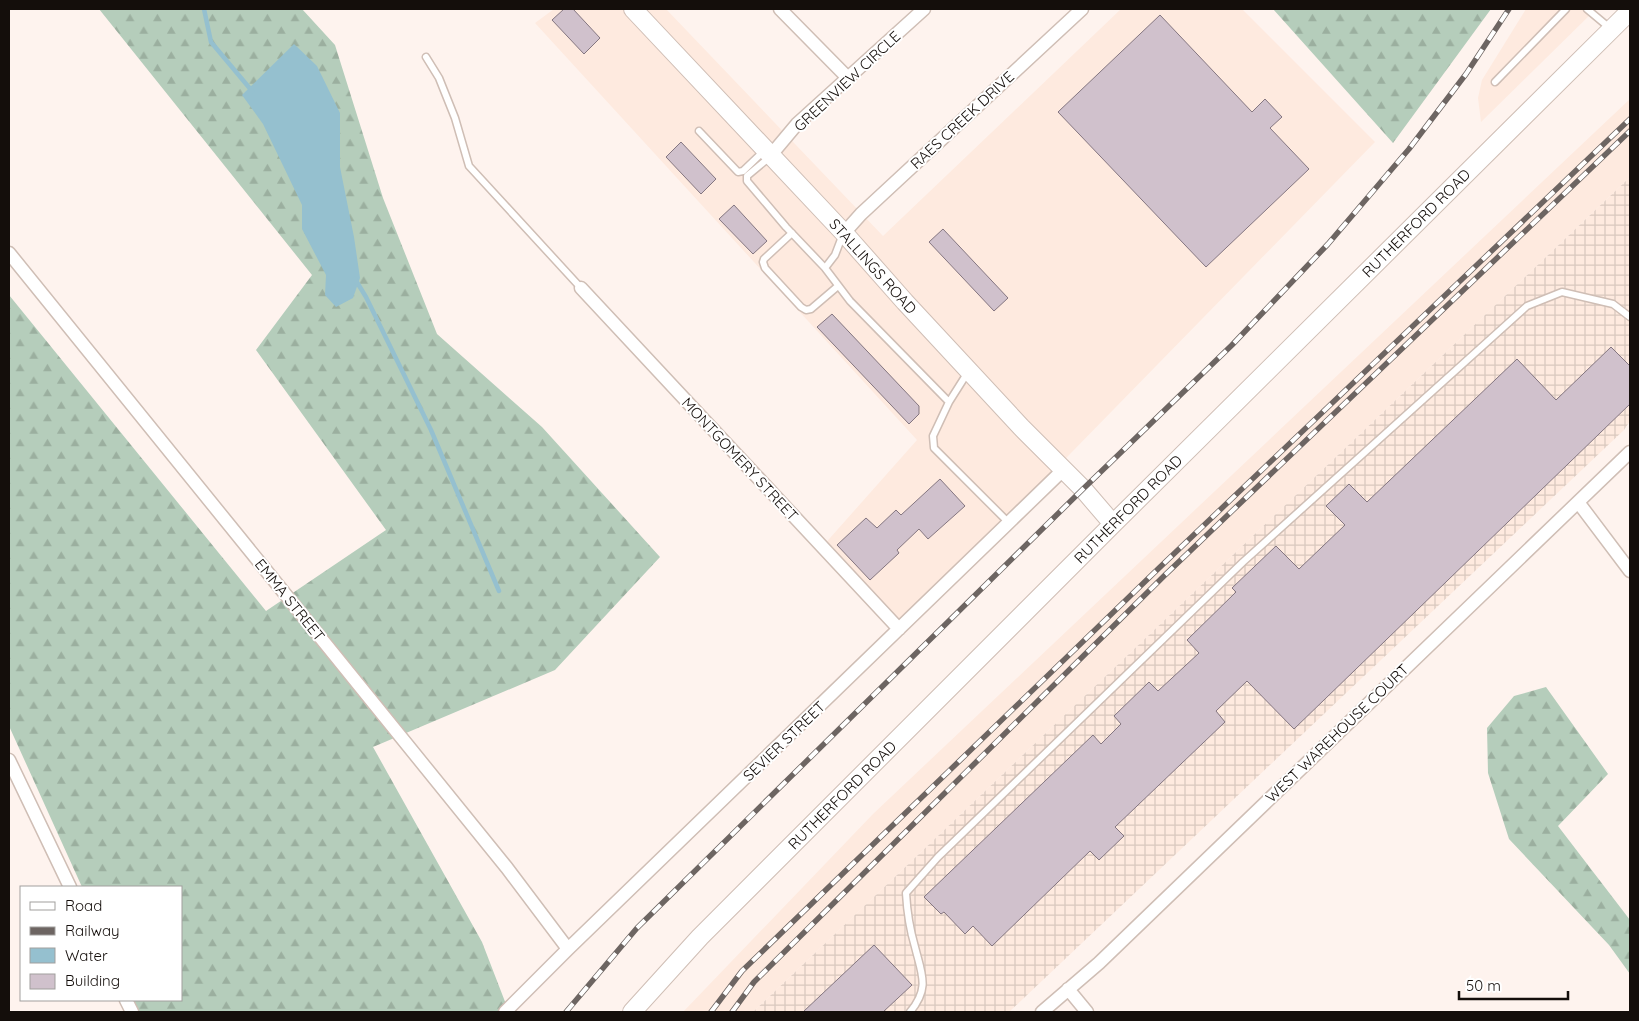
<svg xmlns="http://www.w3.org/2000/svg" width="1639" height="1021" font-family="Quicksand,sans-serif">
<defs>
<pattern id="industrial-grid" width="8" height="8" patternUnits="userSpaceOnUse" patternTransform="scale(1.25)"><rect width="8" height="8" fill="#feeadf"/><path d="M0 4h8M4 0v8" fill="none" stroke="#d9c8be"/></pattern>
<pattern id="forest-firs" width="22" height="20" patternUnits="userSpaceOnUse" patternTransform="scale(1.25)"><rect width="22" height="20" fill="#b5cdbb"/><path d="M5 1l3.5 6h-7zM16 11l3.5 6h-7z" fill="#9baf9f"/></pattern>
</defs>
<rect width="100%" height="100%" fill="#fef3ee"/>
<path fill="#feeadf" d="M554,9H666L883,236L1121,9H1242L1375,142L899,629L822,547L917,440L535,23Z
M1526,9H1596L1481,122L1478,98L1482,80Z
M1630,99V177L753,1012H683L873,814Z"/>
<path fill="url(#industrial-grid)" d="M1630,177V421L1624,430L1009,1012H753Z"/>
<path fill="url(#forest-firs)" d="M99,9H302L335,45L383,198L437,334L542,427L660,557L555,670L373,747L482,942L509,1012H138L133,1000H181V887H82L9,726V295L266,611L386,530L256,350L312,275Z
M1273,9H1491L1393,143Z
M1546,687L1608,774L1558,826L1630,920V974L1609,945L1509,839L1488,773L1487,728L1514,696Z"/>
<path fill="#95c0cf" d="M294,44L317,66L340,113V167L354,237L360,278L353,298L336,307L325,295L326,275L302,229V205L263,124L242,95Z"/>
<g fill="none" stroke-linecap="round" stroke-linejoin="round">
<path stroke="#95c0cf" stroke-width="4.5" d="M204,9L211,42L252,91
M355,279L366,297L431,430L499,591"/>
</g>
<path fill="#d0c1cc" stroke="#847680" d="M564,9H573L600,38L584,54L552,20Z
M1160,15L1252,112L1265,99L1282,117L1270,128L1309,169L1206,267L1058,112Z
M681,142L716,179L701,194L666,157Z
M734,205L767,241L753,254L719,219Z
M943,229L1008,298L994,311L929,242Z
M832,314L919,406V414L909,424L817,327Z
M1611,347L1630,366V404L1294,729L1247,681L1216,711L1225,722L1115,827L1124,836L1099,860L1090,851L992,946L973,926L965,934L944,912L941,914L924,897L1093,735L1101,744L1121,724L1114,716L1149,682L1158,691L1199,653L1187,640L1236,592L1232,588L1276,546L1299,569L1345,525L1326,506L1349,484L1367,502L1517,359L1556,400Z
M940,479L965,506L928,539L919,529L897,550L899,553L870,580L837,545L866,518L877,528L896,510L901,515Z
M874,945L912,985L883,1012H803Z"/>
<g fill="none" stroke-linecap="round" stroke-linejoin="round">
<defs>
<path id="lane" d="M1587,9L1611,29
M426,57L439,78L455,118L469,166L581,288
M1495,82L1566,9
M699,131L738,172L743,171L765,150
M771,156L747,176V181L786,227L825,268
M792,233L764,259L763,262L765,268L801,307L806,310L811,309L838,286
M843,234L835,255L825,268L850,301L949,402
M968,372L949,402L933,436L934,448L1009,523
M910,1012C930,988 922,975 915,947C910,930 907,911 906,893L938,857L1243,562L1527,306L1562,292L1613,304L1630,317"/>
<path id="street" d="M780,9L848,78
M771,155L797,124L924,9
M844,233L861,214L1082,9
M9,253L507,868L568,949
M581,288L899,629
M1578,502L1630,571
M9,760L70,887
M1068,989L1087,1012
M126,1000L132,1012
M505,1012L568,949L1063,470
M1042,1012L1099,963L1630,452"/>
<path id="secondary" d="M633,9L844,233L905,302L1021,427L1083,489L1113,524
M632,1012L700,937L1113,524L1630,11"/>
</defs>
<use href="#lane" stroke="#cfbeb5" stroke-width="9"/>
<use href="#street" stroke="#cfbeb5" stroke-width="15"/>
<use href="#secondary" stroke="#cfbeb5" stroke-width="20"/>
<use href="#lane" stroke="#fff" stroke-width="6"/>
<use href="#street" stroke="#fff" stroke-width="12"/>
<use href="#secondary" stroke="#fff" stroke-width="18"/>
<defs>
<path id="rail" d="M566,1012L637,928L1083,489L1232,345L1328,244L1409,149L1466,74L1509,9
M711,1012L742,971L1158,569L1630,119
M732,1012L754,982L1165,575L1630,131"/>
</defs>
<use href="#rail" stroke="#6d6562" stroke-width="5.5"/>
<use href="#rail" stroke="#fff" stroke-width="4" stroke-dasharray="11" stroke-linecap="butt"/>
</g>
<g text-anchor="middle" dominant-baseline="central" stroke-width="4" stroke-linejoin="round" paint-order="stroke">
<g font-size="15" fill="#140e0b" stroke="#fff">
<text transform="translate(847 81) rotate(-43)">GREENVIEW CIRCLE</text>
<text transform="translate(962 120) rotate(-43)">RAES CREEK DRIVE</text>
<text transform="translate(1416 223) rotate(-45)">RUTHERFORD ROAD</text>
<text transform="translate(873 266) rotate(48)">STALLINGS ROAD</text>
<text transform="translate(740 459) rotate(47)">MONTGOMERY STREET</text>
<text transform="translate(1128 509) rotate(-45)">RUTHERFORD ROAD</text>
<text transform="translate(290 600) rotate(51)">EMMA STREET</text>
<text transform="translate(1337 733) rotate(-44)">WEST WAREHOUSE COURT</text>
<text transform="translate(784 741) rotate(-44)">SEVIER STREET</text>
<text transform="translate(842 795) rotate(-45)">RUTHERFORD ROAD</text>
</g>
</g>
<rect width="1639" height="1021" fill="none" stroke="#140e0b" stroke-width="20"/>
<rect x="20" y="886" width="162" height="115" fill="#ffffff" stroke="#a19f9d"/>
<rect x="30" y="902" width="25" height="8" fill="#ffffff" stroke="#a19f9d"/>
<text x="65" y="911" font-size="15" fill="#140e0b">Road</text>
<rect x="30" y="927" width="25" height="8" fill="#6d6562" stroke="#a19f9d"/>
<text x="65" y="936" font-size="15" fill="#140e0b">Railway</text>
<rect x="30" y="948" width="25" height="15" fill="#95c0cf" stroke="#a19f9d"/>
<text x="65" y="961" font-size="15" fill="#140e0b">Water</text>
<rect x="30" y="974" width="25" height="15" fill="#d0c1cc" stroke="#a19f9d"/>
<text x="65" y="986" font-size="15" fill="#140e0b">Building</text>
<path d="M1459 991v8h109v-8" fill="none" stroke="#140e0b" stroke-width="2.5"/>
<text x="1466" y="991" font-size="15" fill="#140e0b" stroke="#ffffff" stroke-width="4" paint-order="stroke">50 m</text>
</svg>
